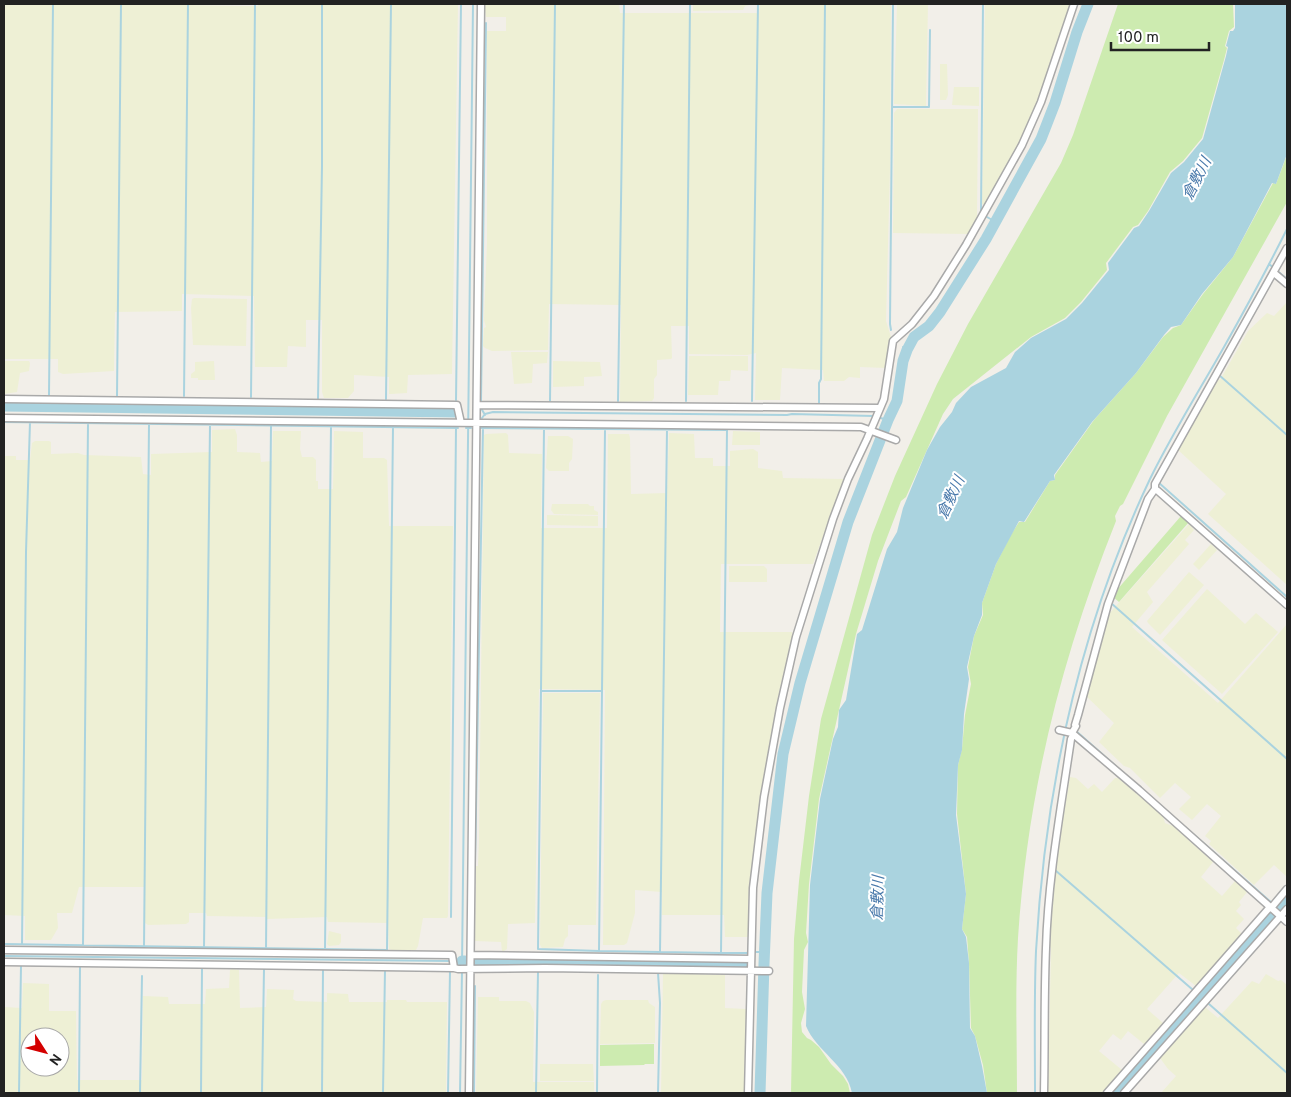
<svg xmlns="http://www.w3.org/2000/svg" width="1291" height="1097" font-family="Overpass,'Noto Sans JP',sans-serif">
<rect width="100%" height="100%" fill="#f2efe9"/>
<path fill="#eef0d5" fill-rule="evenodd" d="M4,4H186V5L258,6V4H458L452,374L408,375L407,393L391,394H389V377L354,375V391L348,398H324L322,392V320H306V347L288,346L287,367H255L254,296L182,294V311L115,312L114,371L63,374L58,372V359H4Z
M484,4H619L620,13H759L760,4H891L890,169L886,321L891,337L886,368L860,367V378L849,377L844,381H824L823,370L782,368L780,400H755L756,353L747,355L689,354V326H671L672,358L671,359L657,360V375L654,379V398L652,401L620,402L621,305L549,304L548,350L492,351L485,348L483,346L484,328L486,327L484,320L487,243V31H506V17H486Z
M693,4H754L745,6L743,10L693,11Z
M897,4H928L926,106L894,104Z
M985,4H1070L1040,95L1024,133L985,205L982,204Z
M940,64H947L948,95L946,100H940Z
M954,87H979V106L952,105Z
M897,109H978L977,218L969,234L893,233L894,113Z
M194,298L247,299L246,346L193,345L191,308L192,299Z
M1287,302V585L1208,514L1226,494L1177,449L1217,379L1220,380L1248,331L1267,313L1274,316Z
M511,352H548L547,363L533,364L532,383L514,384Z
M689,356H748V371L731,370L730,381H719L718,395H688Z
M4,361H29L30,363L29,371L20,373L17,392L4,394Z
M214,361L215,380H198V378H191V374L195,371V362Z
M553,361L600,362L602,376L584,377V386L553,387Z
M235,429L237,435V452L260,453L261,462L272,461L273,431H301L300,449L302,457H313L316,460V481H318V489H333L334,431L363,432V458H384L387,460L389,526H453L448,916L447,918H423L418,946L416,950H392L389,949L388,923L328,922L327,917L267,919V917L207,916L206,913H189V922L186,924L148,925L145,923V887H79L72,913H57L58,928L51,940H25V916L4,915V456H16V460H30L32,443L35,441H49L51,442V454L78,453L84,455L141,457L143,474L151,475V454L212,452V430Z
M733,431L760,432V445H732Z
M506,433L508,435L509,453L542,454L541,528H607L608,434H629L630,438L631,494L667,493L669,433L694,434L695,458H713V466H730V451L753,449L758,452V468L782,471L783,478L844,479L813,564H721L720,632H792L793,636L780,688L769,749L749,894L748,937H725L724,915H662V892L635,890V913L627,943L624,945H603L605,690L539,689L535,923L508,924L507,949L504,951H502L501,942L475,941L476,866H478L479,840L484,435L486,434Z
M548,436H568L573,439L572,459L569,463V471H549L546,468Z
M552,504H588L590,506H594V510L598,512V515L554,514L551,510Z
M547,515L598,516V526L547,525Z
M1189,524L1194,530L1185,540L1189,544L1147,592L1153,602L1132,627L1218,703L1287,624V877L1274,865L1254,885L1209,844L1211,841L1205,836L1221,816L1207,804L1192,820L1179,809L1191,797L1175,783L1160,798L1130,768L1124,766L1099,742L1114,723L1086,696L1107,616Z
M1211,544L1217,550L1199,570L1193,564Z
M729,566H764L767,569V582H729Z
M1189,572L1204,585L1160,635L1148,623L1147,621Z
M1207,589L1245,624L1256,613L1278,632L1222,694L1162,640Z
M543,693H600L596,925H568V936L565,939L563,947L542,948L540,945Z
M1070,777L1076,778L1088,789L1094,784L1102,792L1115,778H1118L1163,816L1165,823L1173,826L1213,862L1201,877L1222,896L1235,881L1247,892L1239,902L1241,905L1236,911L1244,919L1236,928L1242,934L1196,986L1179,973L1147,1009L1163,1023L1144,1044L1128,1031L1121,1040L1113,1034L1099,1051L1122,1070L1102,1093H1048L1051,948L1049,946L1058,847Z
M329,931L341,934V942L339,945L329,946L327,944Z
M232,969L239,970L240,1008L266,1007L267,989L294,990L293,999L296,1001L327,1002V993L348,994L349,1002H387V1000H406L407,1002H447L446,1093H4V1007L22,1008L23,983L49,984V1011H76L77,1080H142L143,996L168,997L169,1004H205L206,989L229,988L230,970ZM30,1037H60V1067H30Z
M665,973L725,975V1008L746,1009L744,1093H661L663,974Z
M1266,974L1278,981L1281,980L1287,985V1093H1161L1176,1076L1168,1069L1160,1058L1205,1007L1218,1018L1252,981L1259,984Z
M478,997H499V1001H526L530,1003L534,1012L533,1082H594V1093H476Z
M606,1000H648L649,1003L655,1007V1043L600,1044L601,1004L603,1001Z
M540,1064H593L594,1081H540Z"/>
<path fill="#cdebb0" d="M1118,4H1233L1234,27L1229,31L1225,46L1227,48L1224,60L1202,138L1183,161L1170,172L1148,211L1138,225L1133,227L1106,263L1107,270L1081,302L1065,318L1031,337L953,399L943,414L906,497L901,501L878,561L856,634L819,799L809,884L806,933L808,942L804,950L802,992L805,1009L801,1023L802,1032L807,1038L811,1040L819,1047L831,1064L843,1076L848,1084L850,1093H791L794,939L799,881L809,796L821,719L872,535L895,476L937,384L968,324L1061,163L1073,135Z
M1287,155V202L1167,416L1123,504L1120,506L1115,516L1116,521C1061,659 1028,790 1018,938C1015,990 1017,1042 1017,1093H987L983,1065L975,1036L971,1028L969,963L967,937L962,929L966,894L957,814L958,765L962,749L965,715L971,684L968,667L974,636L983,615L982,603L996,564L1009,538L1019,522H1025L1050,481L1055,480V475L1094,420L1136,373L1163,337L1173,328L1181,325L1203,294L1233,257L1273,183L1276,184Z
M1181,516L1189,522L1119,602L1112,596L1116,591Z
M654,1044V1064H645L644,1065L600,1066V1045Z"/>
<path fill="#aad3df" d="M1235,4H1287V154L1276,184L1272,183L1233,257L1202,294L1181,325L1171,327L1164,335L1136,373L1092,422L1054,475L1055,480L1050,481L1024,522L1019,521L996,564L982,603V615L974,636L967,667L969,679L964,714L962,750L958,765L956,815L966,894L962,929L966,937L969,963L970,1028L975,1036L982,1066L987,1093H852C847,1065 816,1051 806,1026L810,885L820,799L833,739L838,727L839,710L846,700L857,634L862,630L887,549L897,532L903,508L927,450L940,427L952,412L956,403L971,387L1006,368L1015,352L1031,338L1066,319L1082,303L1109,270L1108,263L1134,228L1139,226L1149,211L1171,173L1184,162L1203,139L1226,56L1228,47L1226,46L1230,31H1233L1235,28Z"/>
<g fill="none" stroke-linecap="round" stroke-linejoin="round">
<path stroke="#aad3df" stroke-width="2" d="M892,107H929L930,30
M981,211L983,4
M987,217L994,221
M1269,264L1287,279
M891,330L890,324L893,4
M903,347L907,350
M1219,375L1287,435
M49,395L53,4
M117,396L121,4
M184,396L188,4
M251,397L255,4
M318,399L322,166V4
M386,399L391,4
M456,400L461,4
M481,401L486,23
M550,401L555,4
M618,401L624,4
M686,401L690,4
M752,401L758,4
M819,403V383L821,379L825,4
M49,405V407
M117,406V408
M319,406V410
M184,408V406
M481,408L485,415
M252,409V407
M386,411V409
M482,418L485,414L493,412L787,415L792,414L873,416L888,420
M4,422L458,428
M466,428H471
M481,428L727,430L721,953H749
M544,429L538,949L599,951
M605,430L599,951L720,953
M1158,482L1287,597
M1111,603L1287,759
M541,691H601
M1076,731L1127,776
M1185,827L1272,903
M475,863L483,428
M1055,870L1193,990
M451,917L456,428
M1286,917L1287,918
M4,944L387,950L393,427
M22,944L26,552L30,422
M83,945L88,424
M144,946L149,424
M204,947L210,424
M266,948L271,425
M325,949L331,426
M660,952L667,430
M754,952H764
M4,956L450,961
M477,964V961
M538,965V962
M599,965V963
M462,966L473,4
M658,973L660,1003L658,1093
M1198,994L1202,998
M1209,1004L1287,1073
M1120,1086L1121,1087
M19,1093L21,966
M79,1093L80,967
M140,1093L142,976
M201,1093L202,969
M262,1093L264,969
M322,1093L323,970
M383,1093L385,970
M448,1093L450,971
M460,1093L462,971
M474,1093L475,986
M536,1093L538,972
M597,1093L598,975
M1035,1093C1035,1046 1034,998 1036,951C1045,789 1080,626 1150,479C1172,434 1199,391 1224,347C1246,308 1267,269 1287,229"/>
<path stroke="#aad3df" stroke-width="11" d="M4,406L456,412
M462,961H465
M474,961L747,964
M760,1093L764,964L767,893L783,754L800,683L848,522L888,420L897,401L903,361L907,350L914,337L929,326L940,312L986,239L1041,139L1055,103L1077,32L1088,4
M1113,1093L1287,896"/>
<defs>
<path id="minor" d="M1274,273L1287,284
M4,399L457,405L461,423
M477,405L880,408
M4,418L861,427L896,440
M1155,489L1158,491L1287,605
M1059,730L1072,733L1139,790L1287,922
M1072,733L1076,726L1075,725L1078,715L1108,604L1148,499L1155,489V484L1287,248
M1271,908L1287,889
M4,950L452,955L454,968
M471,955L751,959
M4,962L454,968L458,969L545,968L769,971
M469,1093L481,4
M748,1093L753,888L764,797L780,708L796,637L833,519L848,479L867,439L884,399L893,341L912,324L934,296L966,245L1022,145L1041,102L1074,4
M1044,1093C1045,1045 1044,996 1046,948C1048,878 1061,808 1071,739L1073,735
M1107,1093L1270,907
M1124,1093L1287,909"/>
</defs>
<use href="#minor" stroke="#a9a9a9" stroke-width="9"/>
<use href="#minor" stroke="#fff" stroke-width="6"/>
</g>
<g text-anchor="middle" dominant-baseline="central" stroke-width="4" stroke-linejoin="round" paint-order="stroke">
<g font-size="15" font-style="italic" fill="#4a7aab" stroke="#fff">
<text transform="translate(1198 179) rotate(-63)">倉敷川</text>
<text transform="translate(952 498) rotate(-65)">倉敷川</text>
<text transform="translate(879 898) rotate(-88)">倉敷川</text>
</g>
</g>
<rect width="1291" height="1097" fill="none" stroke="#222222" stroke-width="10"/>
<g transform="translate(45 1052) rotate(126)"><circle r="24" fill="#ffffff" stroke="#a7a7a7"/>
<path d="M0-4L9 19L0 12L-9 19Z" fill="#d40000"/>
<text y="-8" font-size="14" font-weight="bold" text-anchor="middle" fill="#222222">N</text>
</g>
<path d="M1111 42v8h98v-8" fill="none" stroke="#222222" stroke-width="2.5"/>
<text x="1118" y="42" font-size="15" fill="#222222" stroke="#ffffff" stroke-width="4" paint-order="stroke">100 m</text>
</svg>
